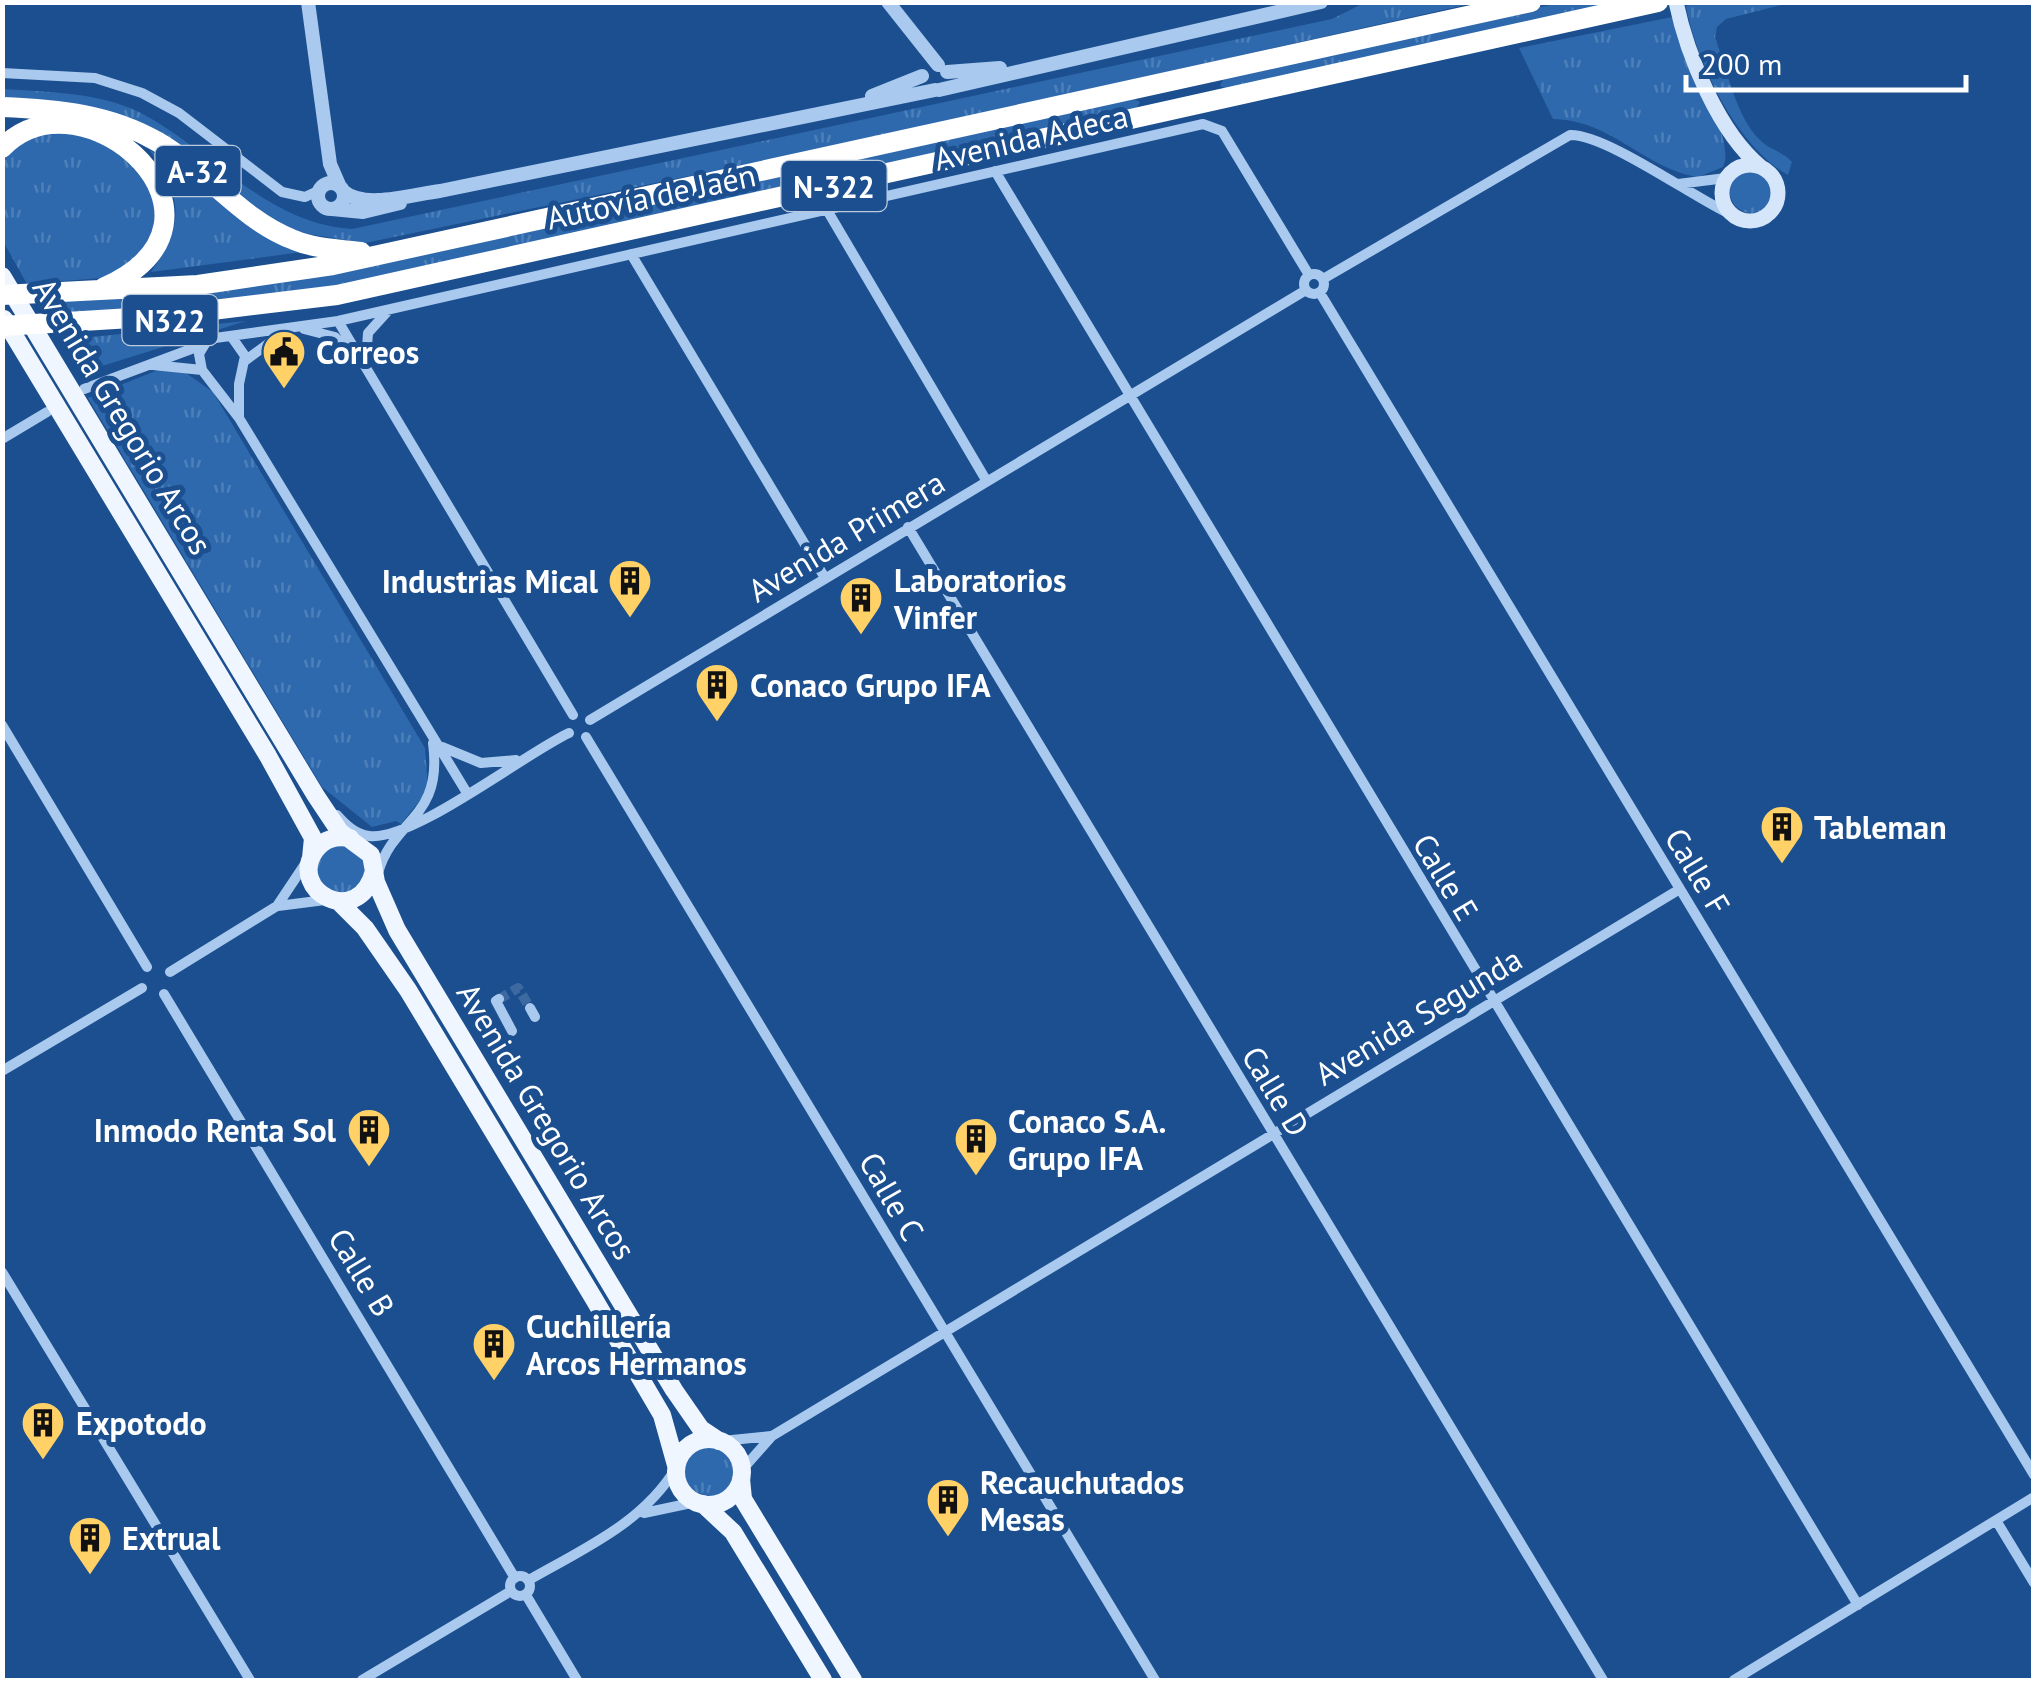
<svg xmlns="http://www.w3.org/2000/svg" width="2036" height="1683" font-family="'PT Sans',sans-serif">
<defs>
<pattern id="grass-tufts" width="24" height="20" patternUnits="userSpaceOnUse" patternTransform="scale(2.5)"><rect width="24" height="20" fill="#2e69ad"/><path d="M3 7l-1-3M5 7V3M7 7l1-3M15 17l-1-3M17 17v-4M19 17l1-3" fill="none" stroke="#4d80b9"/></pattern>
</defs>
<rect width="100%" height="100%" fill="#1b4f8f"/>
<path fill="url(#grass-tufts)" d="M1701,2L1789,3L1726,19L1717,27L1715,38C1727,69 1736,117 1760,140C1770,150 1784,152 1792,162L1788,175C1737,146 1697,64 1686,6Z
M1364,3H1474L853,142L365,243L301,233L274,221L179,147L3,100L2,89C47,92 98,92 139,112C213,150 264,223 352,229L1332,19Z
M1559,3H1614L1228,89L1220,86L1224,77Z
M1672,17C1680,53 1738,137 1723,167L1698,177C1645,169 1612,120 1553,119L1519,48Z
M1132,98L1140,102L1135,110L544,244L314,290L47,316L38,301L286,279L439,252Z
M62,131L102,140L153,181L156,238L113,277L27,284L3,241V156L21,140Z
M149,149L217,199L310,251L151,272C186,223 182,197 149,149Z
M1730 192a21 21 0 1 1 42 0a21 21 0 1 1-42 0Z
M246,321L83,372L63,340Z
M158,370L183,371L213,392L425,748L428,790L401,824L396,821L372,827L322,787L88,398Z
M338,843L361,851L368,874L349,895L328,892L315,872L322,852Z
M681 1472a26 26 0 1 1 52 0a26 26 0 1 1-52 0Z"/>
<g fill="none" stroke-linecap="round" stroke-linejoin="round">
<path stroke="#3d69a0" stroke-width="10" stroke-dasharray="10 5" stroke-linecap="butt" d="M499,999L518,988L530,1008"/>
<path stroke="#a9c9ee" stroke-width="10" d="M2,73L95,78L142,93L179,113L282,192L305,197L320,190
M995,171L1858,1605
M1678,184L1726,178
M827,210L986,480
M631,254L825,578
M1304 284a10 10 0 1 1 20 0a10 10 0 1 1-20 0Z
M1323,279L1570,135C1606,134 1694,198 1732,215
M1320,293L2034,1475
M338,321L573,715
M304,329L335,337L357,359
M231,336L245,356L239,384V418
M246,360L284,332
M366,361L368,333L387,312
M153,365L202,370
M84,389L202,345
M2,439L47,412
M908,527L1603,1680
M590,720L1306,290
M2,725L147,967
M586,737L1155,1680
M442,747L481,763L516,760
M467,793L239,418L202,370L199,354L208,339L338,321L1203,124L1222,131L1309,275
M337,815C346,825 355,834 369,836C412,842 524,754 569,733
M378,873C394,817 443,820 433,743
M278,906L325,900
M170,972L277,906L305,864
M164,994L515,1578
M499,999L496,1001L512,1031
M530,1008L535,1017
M2,1071L142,988
M2,1272L250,1680
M722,1441L771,1436
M741,1471L772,1436L1680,889
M644,1513L696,1502
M1997,1522L2034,1583
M510 1586a10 10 0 1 1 20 0a10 10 0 1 1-20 0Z
M529,1580C583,1549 643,1523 676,1468
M526,1595L577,1680
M362,1680L511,1591
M1734,1680L2034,1497"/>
<path stroke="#a9c9ee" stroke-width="14" d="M308,2L330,164L340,187
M888,2L938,65
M947,72L1000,68
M939,90L1321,2
M872,96L922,76
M318 196a13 13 0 1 1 26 0a13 13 0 1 1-26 0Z
M343,191C364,210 414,194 440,191L935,90
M332,209L363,212L400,203"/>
<path stroke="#d6e6fa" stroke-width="15" d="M1676,2C1687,55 1719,133 1761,167
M1722 193a28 28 0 1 1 56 0a28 28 0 1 1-56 0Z"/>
<path stroke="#f0f6ff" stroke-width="18" d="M2,276L316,796L340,832L371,855L376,882L397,930L674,1390L701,1429L719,1441
M4,319L268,756L313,838L311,858
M350,838C336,836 324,838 315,851C287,891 359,930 374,871
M338,901L365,928L408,990L594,1299L662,1415L676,1465
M676 1472a33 33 0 1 1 66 0a33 33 0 1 1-66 0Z
M741,1479L743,1499L853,1680
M703,1504L733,1532L823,1680"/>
<path stroke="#fff" stroke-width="20" d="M2,107C57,109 110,114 158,142C206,170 241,220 294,240C315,249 339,249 361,252
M2,148C83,64 257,220 103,288
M2,295L198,285L333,265L1531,2
M2,326L163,316L337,295L1658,2"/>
</g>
<defs>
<symbol id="civic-pin" viewBox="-11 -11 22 30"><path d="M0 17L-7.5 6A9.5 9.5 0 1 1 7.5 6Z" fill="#ffd166" stroke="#1b4f8f"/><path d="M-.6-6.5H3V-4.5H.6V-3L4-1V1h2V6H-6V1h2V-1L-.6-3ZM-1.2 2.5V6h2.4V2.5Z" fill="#111"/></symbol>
<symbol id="building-pin" viewBox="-11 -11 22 30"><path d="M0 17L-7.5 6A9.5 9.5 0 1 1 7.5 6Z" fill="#ffd166" stroke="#1b4f8f"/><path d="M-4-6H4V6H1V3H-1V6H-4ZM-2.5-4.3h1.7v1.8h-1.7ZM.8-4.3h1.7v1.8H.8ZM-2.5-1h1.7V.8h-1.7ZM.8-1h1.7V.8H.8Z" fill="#111"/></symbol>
</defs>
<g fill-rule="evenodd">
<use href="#civic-pin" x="259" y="327" width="50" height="68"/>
<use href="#building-pin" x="605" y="556" width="50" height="68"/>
<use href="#building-pin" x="836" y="573" width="50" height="68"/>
<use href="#building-pin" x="692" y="660" width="50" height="68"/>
<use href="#building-pin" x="1757" y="802" width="50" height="68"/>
<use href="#building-pin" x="344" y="1105" width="50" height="68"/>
<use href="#building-pin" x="951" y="1114" width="50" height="68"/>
<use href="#building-pin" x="469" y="1319" width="50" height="68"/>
<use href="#building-pin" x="18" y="1398" width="50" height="68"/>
<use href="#building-pin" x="923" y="1475" width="50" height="68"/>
<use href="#building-pin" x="65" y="1513" width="50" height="68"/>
</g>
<g text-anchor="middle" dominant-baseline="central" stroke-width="10" stroke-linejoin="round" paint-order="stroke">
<g fill="#1b4f8f" stroke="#bbcadd" stroke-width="2.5">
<rect x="155.5" y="146" width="85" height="50" rx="8"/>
<rect x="781.5" y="161" width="105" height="50" rx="8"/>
<rect x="122.5" y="295" width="95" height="50" rx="8"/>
</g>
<g font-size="30" font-weight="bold" fill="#fff">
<text x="198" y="171">A-32</text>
<text x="834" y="186">N-322</text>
<text x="170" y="320">N322</text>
</g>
<g font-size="32" fill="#fff" stroke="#1b4f8f">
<text transform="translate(1031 137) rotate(-13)">Avenida Adeca</text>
<text transform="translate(651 196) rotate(-12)">Autovía de Jaén</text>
<text transform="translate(123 416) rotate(59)">Avenida Gregorio Arcos</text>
<text transform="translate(846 536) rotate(-31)">Avenida Primera</text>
<text transform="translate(1698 871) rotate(59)">Calle F</text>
<text transform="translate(1446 877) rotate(59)">Calle E</text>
<text transform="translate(1418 1016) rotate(-31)">Avenida Segunda</text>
<text transform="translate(1276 1091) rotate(59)">Calle D</text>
<text transform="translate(547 1121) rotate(59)">Avenida Gregorio Arcos</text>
<text transform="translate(892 1196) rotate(60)">Calle C</text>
<text transform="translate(362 1272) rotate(59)">Calle B</text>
</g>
<g font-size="32" font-weight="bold" fill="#fff" stroke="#1b4f8f" text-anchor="start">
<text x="316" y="352">Correos</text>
<text x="894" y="580">Laboratorios<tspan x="894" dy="37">Vinfer</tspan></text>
<text x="598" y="581" text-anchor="end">Industrias Mical</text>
<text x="750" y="685">Conaco Grupo IFA</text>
<text x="1814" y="827">Tableman</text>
<text x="1008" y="1121">Conaco S.A.<tspan x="1008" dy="37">Grupo IFA</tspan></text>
<text x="336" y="1130" text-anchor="end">Inmodo Renta Sol</text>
<text x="526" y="1326">Cuchillería<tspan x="526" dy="37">Arcos Hermanos</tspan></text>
<text x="76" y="1423">Expotodo</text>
<text x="980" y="1482">Recauchutados<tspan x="980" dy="37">Mesas</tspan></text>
<text x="122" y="1538">Extrual</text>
</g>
</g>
<rect width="2036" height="1683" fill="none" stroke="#ffffff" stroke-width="10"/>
<path d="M1686 75v15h280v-15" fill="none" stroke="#ffffff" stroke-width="5"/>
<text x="1701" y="75" font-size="30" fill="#ffffff" stroke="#1b4f8f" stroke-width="8" paint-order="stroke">200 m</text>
</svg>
